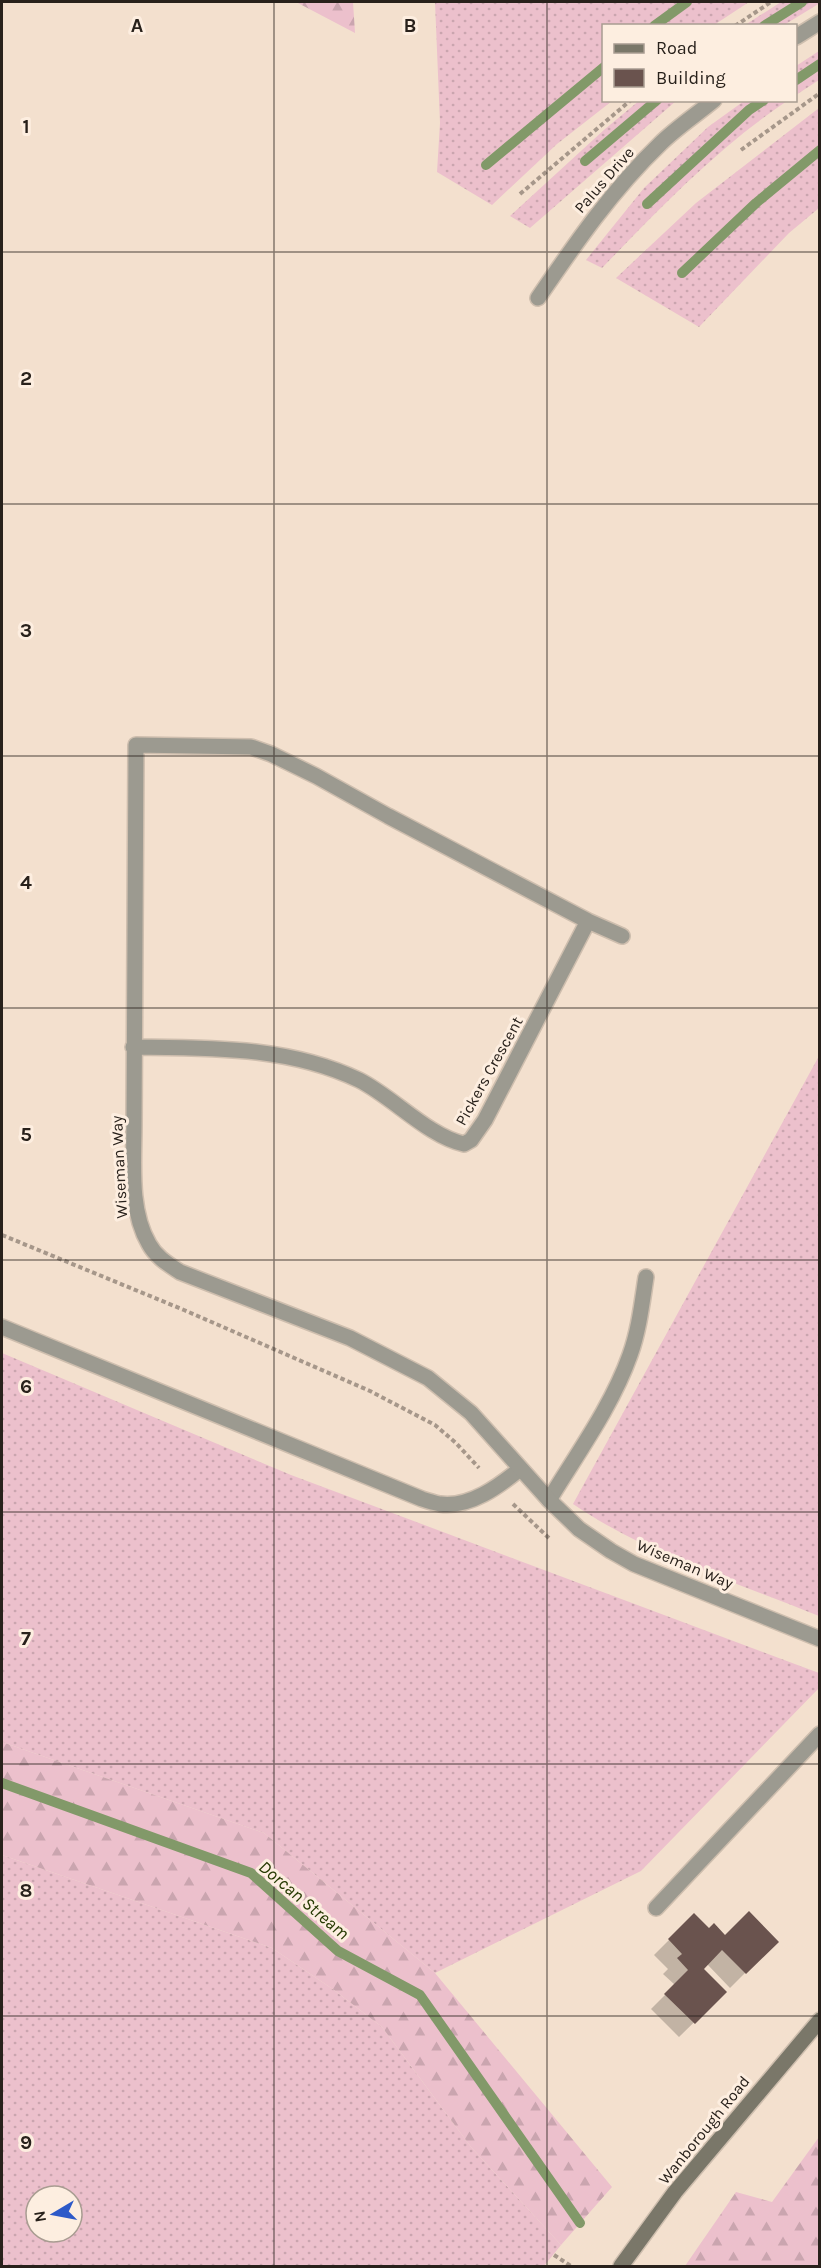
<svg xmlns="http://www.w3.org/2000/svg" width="821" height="2268" font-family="Karla,sans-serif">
<defs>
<pattern id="grass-dots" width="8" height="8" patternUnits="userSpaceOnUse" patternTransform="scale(1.5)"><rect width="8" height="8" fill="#ecc0cc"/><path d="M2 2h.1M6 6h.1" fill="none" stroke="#caa5af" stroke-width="1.8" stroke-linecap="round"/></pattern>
<pattern id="forest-firs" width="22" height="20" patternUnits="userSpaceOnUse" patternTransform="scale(1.5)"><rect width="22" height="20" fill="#ecc0cc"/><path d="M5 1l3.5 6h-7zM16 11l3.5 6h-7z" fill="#caa5af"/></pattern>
</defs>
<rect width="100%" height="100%" fill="#f3e0ce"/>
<path fill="url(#grass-dots)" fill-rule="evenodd" d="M435,2H749L714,25L604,26V100L612,101L557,144L492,205L437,172L440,123Z
M781,2L820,3L784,25H745Z
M819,51V80L796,95V66Z
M640,100L676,101L530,228L510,216L605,129Z
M744,101H787C718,147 659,209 602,268L586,260L644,188L708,127Z
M819,108V208L789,233L699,327L616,278L696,203Z
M819,1056V1616C738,1583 646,1554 573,1504Z
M2,1353L291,1475L819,1673V1688L641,1871L435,1973L264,1833L2,1742Z
M2,1855L272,1948L334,1990L382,2027L471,2147L561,2245L544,2266H2ZM36,2196H72V2232H36Z"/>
<path fill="url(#forest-firs)" d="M296,2H353L355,33Z
M2,1742L264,1833L435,1973L612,2187L561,2245L471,2147L382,2027L334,1990L272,1948L2,1855Z
M819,2137V2266H685L736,2192L772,2202Z"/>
<path fill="#0003" d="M694,1915L709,1930L725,1937L776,1942L730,1988L707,1964L702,1969L725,1992L679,2037L651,2009L675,1985L663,1974L668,1969L654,1955Z"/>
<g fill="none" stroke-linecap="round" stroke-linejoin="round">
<path stroke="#829969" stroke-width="10" d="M654,26L687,2
M764,26L802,2
M796,80L820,64
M585,161L657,100
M486,165L604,67
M647,204L749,110L764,100
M682,273L756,203L820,150
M2,1783L251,1873L338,1951L420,1995L580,2223"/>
</g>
<path fill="#6a534e" d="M749,1911L779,1942L746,1974L722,1950L704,1969L727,1992L695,2024L664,1994L688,1970L677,1958L682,1954L668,1939L694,1913L709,1928L714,1923L725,1935Z"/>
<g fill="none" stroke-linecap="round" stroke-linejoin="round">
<defs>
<path id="lane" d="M796,37L820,22
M538,298C575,244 612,190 660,144C676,128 696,115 714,100
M2,1327L422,1499C428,1501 435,1503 440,1504C470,1508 499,1486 520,1469
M549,1500C577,1454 612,1406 630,1355C639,1330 642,1303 646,1277
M656,1908L820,1734"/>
<path id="street" d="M622,936L588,921L388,816L316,776L271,754L251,747L136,745L134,1125C134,1163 129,1210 149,1244C156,1257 168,1264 180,1272L350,1338L428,1378L471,1413L549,1500L579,1529L611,1551L634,1564L820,1639
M133,1047C210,1048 288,1046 359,1080C393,1097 428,1136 464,1144L471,1140L485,1120L588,921"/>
<path id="secondary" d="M621,2266L675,2192L820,2020"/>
</defs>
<use href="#lane" stroke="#cebeae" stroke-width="18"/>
<use href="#street" stroke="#cebeae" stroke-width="18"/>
<use href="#secondary" stroke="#cebeae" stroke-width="18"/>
<path stroke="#a6978a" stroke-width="4" stroke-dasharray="4.5 3" stroke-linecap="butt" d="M735,26L771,2
M741,150L820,93
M520,194L631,100
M2,1235L184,1310L370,1391L435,1425L456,1443L479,1468
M513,1504L551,1540
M554,2255L571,2266"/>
<use href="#lane" stroke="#9c9a90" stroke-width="15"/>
<use href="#street" stroke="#9c9a90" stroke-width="15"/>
<use href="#secondary" stroke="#7a7769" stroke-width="15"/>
</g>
<path fill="none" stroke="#28211b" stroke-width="1.5" stroke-opacity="0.55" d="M274,2V2266M547,2V2266M2,252H820M2,504H820M2,756H820M2,1008H820M2,1260H820M2,1512H820M2,1764H820M2,2016H820"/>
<g text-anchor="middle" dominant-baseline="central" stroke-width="6" stroke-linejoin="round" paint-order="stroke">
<g font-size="16" fill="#28211b" stroke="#fdeee0">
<text transform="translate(604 180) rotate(-49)">Palus Drive</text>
<text transform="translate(489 1071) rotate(-61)">Pickers Crescent</text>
<text transform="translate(119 1167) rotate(-93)">Wiseman Way</text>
<text transform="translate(685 1564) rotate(23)">Wiseman Way</text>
<text transform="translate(704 2130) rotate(-51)">Wanborough Road</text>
</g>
<g font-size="18" font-style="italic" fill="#263a02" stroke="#fdeee0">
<text transform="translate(304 1900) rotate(40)">Dorcan Stream</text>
</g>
</g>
<g font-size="20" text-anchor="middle" font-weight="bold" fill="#28211b" stroke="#fdeee0" stroke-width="6" stroke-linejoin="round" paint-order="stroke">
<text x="137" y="32">A</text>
<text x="410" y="32">B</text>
<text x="26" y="133">1</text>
<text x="26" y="385">2</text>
<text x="26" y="637">3</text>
<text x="26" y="889">4</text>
<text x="26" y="1141">5</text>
<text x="26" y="1393">6</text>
<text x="26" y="1645">7</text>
<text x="26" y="1897">8</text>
<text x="26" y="2149">9</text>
</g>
<rect width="821" height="2268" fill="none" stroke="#28211b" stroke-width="6"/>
<rect x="602" y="24" width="195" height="78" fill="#fdeee0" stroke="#a89c91" stroke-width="1.5"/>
<rect x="614" y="44" width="30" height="9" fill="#7a7769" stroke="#a89c91" stroke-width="1.5"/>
<text x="656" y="54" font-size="18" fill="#28211b">Road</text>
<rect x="614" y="69" width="30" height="18" fill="#6a534e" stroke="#a89c91" stroke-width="1.5"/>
<text x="656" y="84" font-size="18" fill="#28211b">Building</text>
<g transform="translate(54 2214) rotate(260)"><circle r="28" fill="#fdeee0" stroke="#a89c91" stroke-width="1.5"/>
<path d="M0-4.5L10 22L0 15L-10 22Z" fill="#2d59c8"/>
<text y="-9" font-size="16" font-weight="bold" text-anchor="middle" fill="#28211b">N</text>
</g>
</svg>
